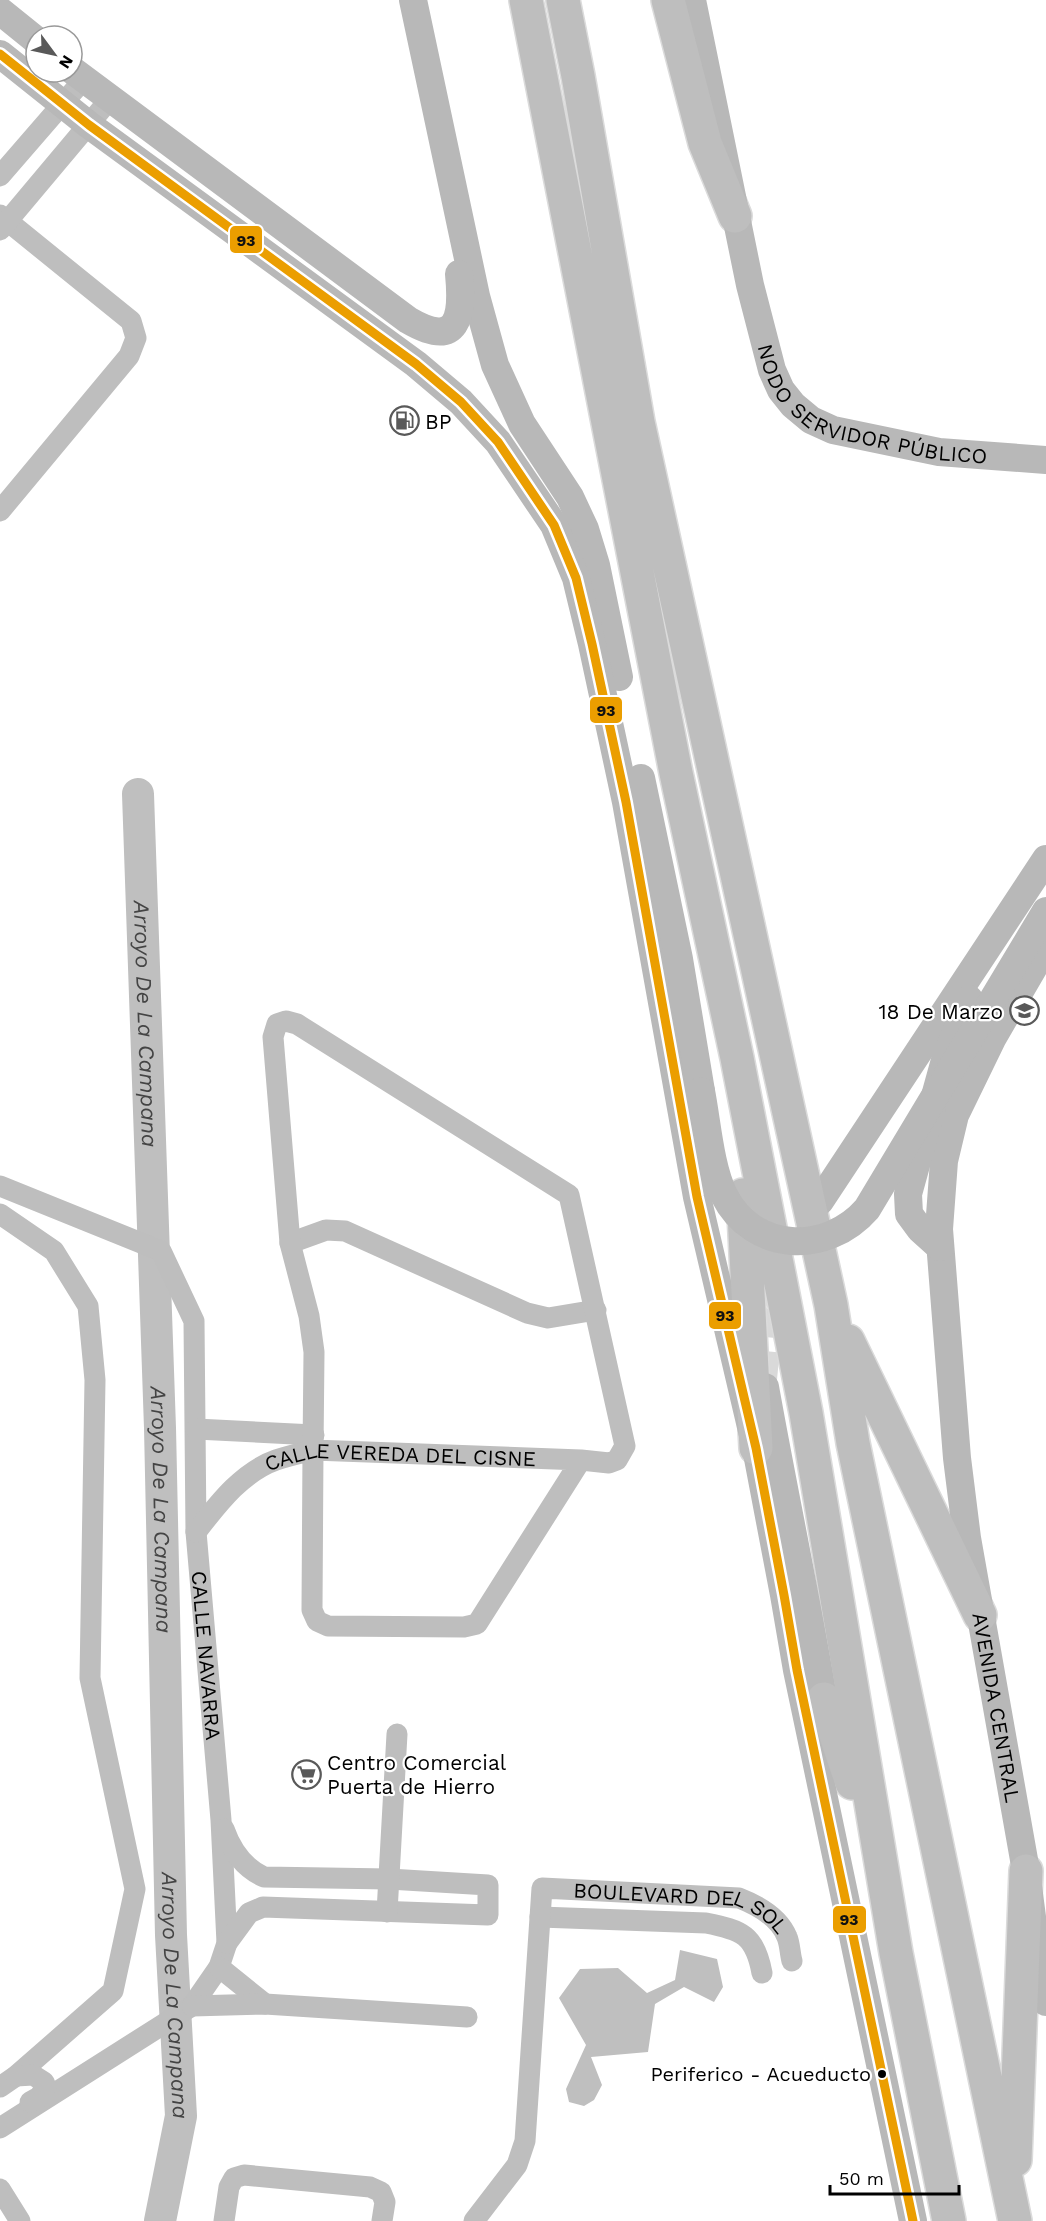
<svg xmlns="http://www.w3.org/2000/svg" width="1046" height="2221" font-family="'Work Sans',sans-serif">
<rect width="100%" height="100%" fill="#fff"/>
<path fill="#bfbfbf" d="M680,1950L717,1959L723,1987L714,2002L684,1987L655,2004L648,2052L591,2057L602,2085L594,2100L584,2106L569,2102L566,2089L586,2045L559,1998L580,1969L618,1968L647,1993L675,1980Z"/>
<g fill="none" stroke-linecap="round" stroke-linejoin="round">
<path stroke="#bfbfbf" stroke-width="32" id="s1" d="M138,794L160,1428L171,1935L181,2116L160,2221"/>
<path stroke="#d9d9d9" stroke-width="28" stroke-dasharray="28 14" stroke-linecap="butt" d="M763,1379L768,1328L780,1280"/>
<defs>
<path id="highway" d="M526,0L676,773L737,1058L806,1413L896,1953L949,2221
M563,0L578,76L638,422L831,1305L853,1443L1015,2221
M668,0L705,143L735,216
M743,1195L756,1448
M848,1341L980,1615
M824,1699L852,1783
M1015,2160L1026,1871"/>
</defs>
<use href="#highway" stroke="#dbdbdb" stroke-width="36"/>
<g stroke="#bebebe" stroke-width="21">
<path d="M0,176L84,79"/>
<path d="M0,215L131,321L136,338L129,356L0,511"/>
<path d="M0,230L110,99"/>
<path id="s2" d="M0,1186L161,1251L194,1321L196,1532L221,1820L227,1943L219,1967L192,2006L0,2128"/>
<path d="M0,1214L54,1251L88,1306L95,1380L90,1678L135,1889L113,1991L16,2076L0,2087"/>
<path d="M290,1243L326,1230L345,1231L527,1313L548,1318L596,1310"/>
<path d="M196,1429L314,1435"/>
<path id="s3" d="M196,1532C218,1504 242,1472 276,1460C288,1456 301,1453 313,1450L581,1460L609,1463L617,1460L625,1446L569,1195L297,1024L286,1021L277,1024L273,1037L290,1243L309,1316L314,1352L313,1450L312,1610L317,1621L328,1626L464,1627L477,1624L581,1460"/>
<path d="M224,1829C231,1849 244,1868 264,1877L389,1879L488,1885V1915L263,1907L249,1913L227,1943"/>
<path d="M387,1912L397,1734"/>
<path d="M540,1917L706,1923C742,1930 755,1935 762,1973"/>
<path d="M219,1967L265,2004"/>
<path d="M192,2006L265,2004L467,2017"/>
<path d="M16,2076L33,2075L44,2082L46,2087L39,2097L30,2102"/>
<path d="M0,2189L20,2221"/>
<path d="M224,2221L229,2187L234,2178L244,2175L370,2187L381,2192L385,2202L382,2221"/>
<path id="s4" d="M474,2221L517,2165L525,2141L542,1888L739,1898C757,1905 779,1917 787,1937C790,1944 790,1954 792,1961"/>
</g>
<g stroke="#b8b8b8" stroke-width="28">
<path d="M413,0L476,296L495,365L522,424L570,497L585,529L596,565L619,677"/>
<path id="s5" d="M692,0L750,285L772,370L781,390L793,405L811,420L833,430L939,452L1046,460"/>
<path d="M0,11L36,40"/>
<path d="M0,54L89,125L416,364L461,402L498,442L554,525L576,578L592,644L626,802L697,1197L756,1448L784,1595L797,1670L913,2221"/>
<path d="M72,70L408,320C459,350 463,316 459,274"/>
<path d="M641,778L679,959L701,1091"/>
<path id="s6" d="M1046,946L992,1039L955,1115L944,1161L939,1229L957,1458L967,1538L1026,1871L1038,1963L1046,2002"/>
<path d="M820,1201L1046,859"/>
<path d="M940,1247L920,1229L909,1214L908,1194L945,1060L969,999"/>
<path d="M765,1387C785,1499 809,1609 827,1722"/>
</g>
<use href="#highway" stroke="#bebebe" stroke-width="33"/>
<path stroke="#b8b8b8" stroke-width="28" d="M701,1091C707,1121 710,1167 724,1195C753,1253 827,1255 867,1209L1046,911"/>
<defs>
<path id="bus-1" d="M0,54L89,125L416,364L461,402L498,442L554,525L576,578L592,644L626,802L697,1197L756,1448L784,1595L797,1670L913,2221"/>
</defs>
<use href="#bus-1" stroke="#fff" stroke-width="14"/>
<use href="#bus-1" stroke="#eb9e00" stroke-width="9"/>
</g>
<defs>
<symbol id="fuel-ring" viewBox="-11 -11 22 22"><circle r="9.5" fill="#fff" stroke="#595959" stroke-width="1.5"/><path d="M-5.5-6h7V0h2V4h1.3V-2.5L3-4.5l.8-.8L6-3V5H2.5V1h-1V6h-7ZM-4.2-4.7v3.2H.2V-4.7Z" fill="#595959"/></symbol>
<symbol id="school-ring" viewBox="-11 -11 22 22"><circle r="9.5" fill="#fff" stroke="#595959" stroke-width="1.5"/><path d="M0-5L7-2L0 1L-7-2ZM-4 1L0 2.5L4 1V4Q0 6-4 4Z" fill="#595959"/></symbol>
<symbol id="supermarket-ring" viewBox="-11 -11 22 22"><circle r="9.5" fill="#fff" stroke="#595959" stroke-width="1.5"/><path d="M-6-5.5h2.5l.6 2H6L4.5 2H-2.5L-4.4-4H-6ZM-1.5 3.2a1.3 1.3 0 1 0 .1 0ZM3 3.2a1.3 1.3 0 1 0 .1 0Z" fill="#595959"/></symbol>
</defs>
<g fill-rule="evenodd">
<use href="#fuel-ring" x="388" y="404" width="33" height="33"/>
<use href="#school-ring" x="1008" y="994" width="33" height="33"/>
<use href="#supermarket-ring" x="290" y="1758" width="33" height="33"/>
</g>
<circle fill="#000" stroke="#fff" stroke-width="2" cx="882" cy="2074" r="5"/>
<g text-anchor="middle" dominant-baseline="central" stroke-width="4.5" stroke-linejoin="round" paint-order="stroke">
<g font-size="20" fill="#000" stroke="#fff" text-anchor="end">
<text x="871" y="2074">Periferico - Acueducto</text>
</g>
<g font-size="21" fill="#000" stroke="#fff">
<text stroke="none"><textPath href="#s5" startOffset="488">NODO SERVIDOR PÚBLICO</textPath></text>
<text stroke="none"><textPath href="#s3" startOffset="234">CALLE VEREDA DEL CISNE</textPath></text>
<text stroke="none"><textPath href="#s2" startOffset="586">CALLE NAVARRA</textPath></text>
<text stroke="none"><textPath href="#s6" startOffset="790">AVENIDA CENTRAL</textPath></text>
<text stroke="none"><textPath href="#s4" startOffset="492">BOULEVARD DEL SOL</textPath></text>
</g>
<g font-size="21" fill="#000" stroke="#fff" text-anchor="start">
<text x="425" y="421">BP</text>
<text x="1003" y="1011" text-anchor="end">18 De Marzo</text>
<text x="327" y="1762">Centro Comercial<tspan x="327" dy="24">Puerta de Hierro</tspan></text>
</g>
<g font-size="22" font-style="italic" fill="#444" stroke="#fff">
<text stroke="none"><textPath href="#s1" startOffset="230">Arroyo De La Campana</textPath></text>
<text stroke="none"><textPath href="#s1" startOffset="716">Arroyo De La Campana</textPath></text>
<text stroke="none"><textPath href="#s1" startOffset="1202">Arroyo De La Campana</textPath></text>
</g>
</g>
<g stroke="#fff" stroke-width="2">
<rect x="229" y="225" width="34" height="29" rx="6" fill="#eb9e00"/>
<rect x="589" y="696" width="34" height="28" rx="6" fill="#eb9e00"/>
<rect x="708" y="1301" width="34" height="29" rx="6" fill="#eb9e00"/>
<rect x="832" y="1905" width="35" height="29" rx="6" fill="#eb9e00"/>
</g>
<g font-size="16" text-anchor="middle" font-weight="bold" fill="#111">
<text x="246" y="246">93</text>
<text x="606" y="716">93</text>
<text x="725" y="1321">93</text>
<text x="849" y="1925">93</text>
</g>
<g transform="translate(54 54) rotate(123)"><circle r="28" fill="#ffffff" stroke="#999999" stroke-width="1.5"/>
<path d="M0-4.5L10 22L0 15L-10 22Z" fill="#595959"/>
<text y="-9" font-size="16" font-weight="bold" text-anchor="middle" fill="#000000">N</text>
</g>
<path d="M830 2185v9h129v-9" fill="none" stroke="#000000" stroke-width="3"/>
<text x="839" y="2185" font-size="18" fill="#000000" stroke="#ffffff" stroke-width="4.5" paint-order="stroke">50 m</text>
</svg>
